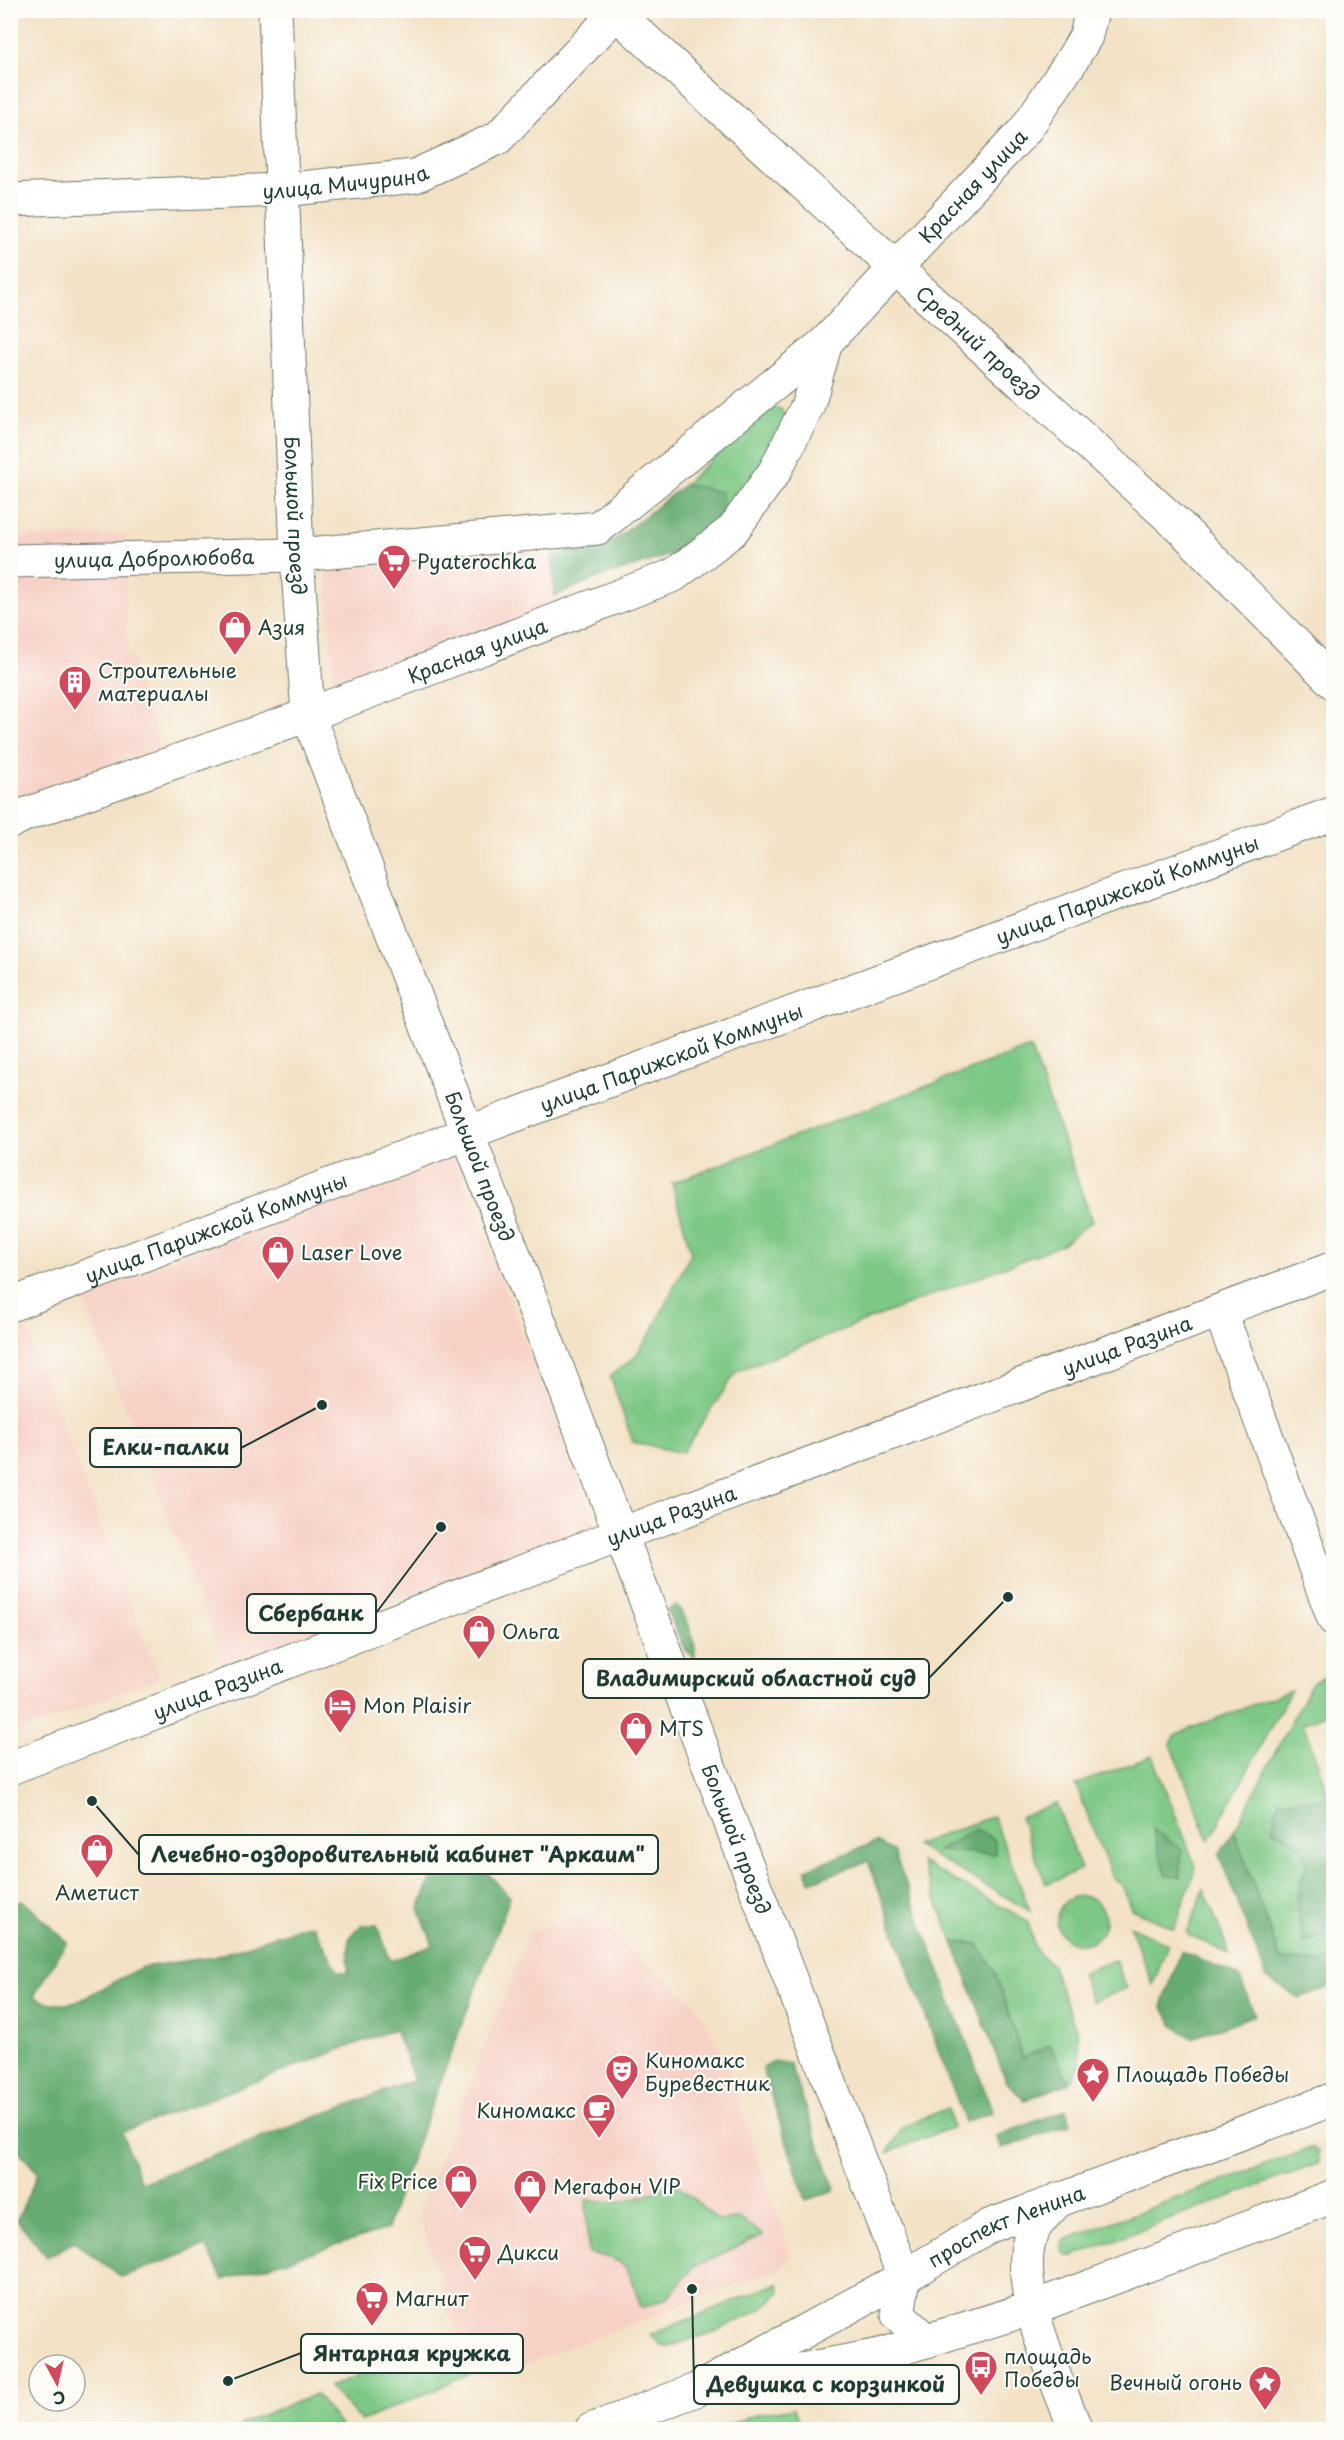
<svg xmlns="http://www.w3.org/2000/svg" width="1344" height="2440" font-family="'Playpen Sans',sans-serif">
<rect width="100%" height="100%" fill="#fdfcf7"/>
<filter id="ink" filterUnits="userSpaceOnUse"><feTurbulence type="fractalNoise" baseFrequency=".0167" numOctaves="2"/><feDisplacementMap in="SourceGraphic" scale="12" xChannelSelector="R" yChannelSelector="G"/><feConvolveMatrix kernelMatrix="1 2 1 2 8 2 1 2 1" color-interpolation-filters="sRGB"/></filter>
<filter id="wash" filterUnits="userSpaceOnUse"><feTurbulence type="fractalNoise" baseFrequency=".008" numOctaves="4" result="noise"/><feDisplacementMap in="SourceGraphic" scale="24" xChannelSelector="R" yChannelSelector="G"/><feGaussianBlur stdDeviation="1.35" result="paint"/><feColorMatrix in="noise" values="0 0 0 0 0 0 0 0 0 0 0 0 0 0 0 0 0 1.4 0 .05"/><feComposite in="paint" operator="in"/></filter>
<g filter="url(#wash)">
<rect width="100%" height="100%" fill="#f3e2c6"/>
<path fill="#f7d1c6" d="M125,534L127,646L160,748L11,801L10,538Z
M550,540L556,613L334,690L326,561Z
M452,1153L596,1524L226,1667L82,1296Z
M26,1328L159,1678L11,1735L10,1334Z
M585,1913L696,2004L723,2055L791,2254L781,2268L486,2379L462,2348L418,2214L529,1933Z"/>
<path fill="#7ec885" stroke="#4e825c" stroke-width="1.5" d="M769,406L781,409L787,419L762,467L724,515L685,484Z
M1030,1047L1092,1221L1061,1245L737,1371L682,1453L633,1442L610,1376L634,1358L651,1333L691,1253L672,1183Z
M1333,1674V1708L1329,1714L1303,1723L1330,1799L1279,1801L1301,1845L1307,1862L1296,1899L1303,1942L1333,1931V1959L1320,1962L1280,1959L1234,1831L1312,1682Z
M1291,1690L1209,1841L1171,1744L1176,1734Z
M1152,1756L1196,1867L1174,1929L1131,1909L1123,1887L1112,1877L1076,1785Z
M1056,1803L1081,1869L1046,1884L1020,1817Z
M993,1816L1030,1911L915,1845Z
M921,1862L1028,1921L1035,1949L1052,1966L1078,2034L1080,2065L1069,2083L1050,2045L1023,2058L994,1969L977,1944L953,1942Z
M1204,1889L1230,1955L1187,1934Z
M1057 1920a24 24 0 1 1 48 0a24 24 0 1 1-48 0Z
M1130,1926L1168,1944L1153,1985Z
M1115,1960L1127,1988L1092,2002L1081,1973Z
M947,2108L953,2127L887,2153L903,2127Z
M1308,2149H1314L1318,2152L1319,2162L1314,2165L1073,2256H1068L1062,2251L1063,2242L1067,2239Z
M674,2182L719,2221L739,2218L763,2235L693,2267L668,2298L641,2308C628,2268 632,2261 588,2253L586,2200C625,2204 639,2199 674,2182Z
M778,2283L780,2291L761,2310L717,2331L671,2346H663L650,2335Z
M440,2343L476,2372L361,2421L329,2387Z
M316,2394L341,2427L334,2430L238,2429L243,2423Z
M794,2408L801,2428L798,2429H716L761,2413Z"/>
<path fill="#66ac72" stroke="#427453" stroke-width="1.5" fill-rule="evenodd" d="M685,484L722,492L724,515L701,539L661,558L600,577L555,596L552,556L616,539Z
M676,1605C687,1618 698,1641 694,1658L684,1648L667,1610Z
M1330,1799L1334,1808L1333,1931L1303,1943L1296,1899L1307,1862L1301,1845L1272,1829L1279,1801Z
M975,1829L994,1839L996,1854L938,1851Z
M1153,1829L1182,1850L1180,1877L1166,1876Z
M1234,1831L1280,1959L1320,1962L1333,1959V1986L1299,1998L1267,1978L1219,1855Z
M876,1842L894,1852L993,2112L965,2122L868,1861L810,1882L806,1869Z
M477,1862L510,1897L398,2194L387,2229L223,2280L206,2246L122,2277L74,2242L47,2257L17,2220L38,2173L11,2142V1905L22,1900L67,1942L34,1996C46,2004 63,2006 77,2002L142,1967L214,1957L307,1925H313L338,1971L348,1973L349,1939L361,1925H377L391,1961L433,1945L419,1908L435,1870ZM395,2029L414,2080L141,2183L122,2132Z
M953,1942L977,1944L994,1969L1023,2058L1050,2045L1069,2083L1024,2100L1006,2081Z
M1181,1951L1239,1976L1255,2015L1192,2038L1174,2026L1162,2007Z
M774,2061L790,2064L835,2190L806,2200L762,2069Z
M1066,2110L1071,2124L1002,2149L996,2136Z"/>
</g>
<g filter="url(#ink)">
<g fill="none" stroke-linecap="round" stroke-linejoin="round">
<defs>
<g id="minor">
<path id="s1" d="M275,10L297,555L308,715"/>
<path id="s2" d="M616,13L1180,527L1334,683"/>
<path id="s3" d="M10,200L283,190L415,176L498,138L619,10"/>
<path id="s4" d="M10,561L297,555L598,528L826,342"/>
<path id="s5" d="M10,822L24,815L308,715L674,575L732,531L775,471L808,405L826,342L1025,130L1070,63L1086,36L1092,10"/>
<path id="s6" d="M10,1305L526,1111L1334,813"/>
<path d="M1220,1311L1334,1619"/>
<path id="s7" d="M10,1768L621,1534L1334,1268"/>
</g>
<g id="tertiary">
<path id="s8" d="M308,715L904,2277L898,2315L927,2341"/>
</g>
<path id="secondary" d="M1059,2199C1050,2210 1035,2223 1031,2235C1012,2286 1057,2381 1076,2430"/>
<g id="primary">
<path d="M721,2385L880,2355L1032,2308L1334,2196"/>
<path id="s9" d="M591,2430L696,2390L904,2277L989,2226L1334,2099"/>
</g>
</defs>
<use href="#minor" stroke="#697767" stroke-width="35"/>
<use href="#tertiary" stroke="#697767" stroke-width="35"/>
<use href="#secondary" stroke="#697767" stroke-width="35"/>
<use href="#primary" stroke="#697767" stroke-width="35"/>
<use href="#minor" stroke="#fff" stroke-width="33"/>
<use href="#tertiary" stroke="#fff" stroke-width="33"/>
<use href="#secondary" stroke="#fff" stroke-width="33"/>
<use href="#primary" stroke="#fff" stroke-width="33"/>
</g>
</g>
<defs>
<symbol id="supermarket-pin" viewBox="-11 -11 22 30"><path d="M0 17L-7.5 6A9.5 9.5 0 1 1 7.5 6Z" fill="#d1495b" stroke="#fdfcf7"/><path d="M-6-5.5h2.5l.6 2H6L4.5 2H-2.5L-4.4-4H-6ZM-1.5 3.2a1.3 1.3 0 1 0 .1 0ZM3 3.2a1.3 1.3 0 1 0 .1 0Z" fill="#fff"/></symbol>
<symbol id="shop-pin" viewBox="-11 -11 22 30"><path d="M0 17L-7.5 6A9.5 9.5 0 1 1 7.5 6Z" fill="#d1495b" stroke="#fdfcf7"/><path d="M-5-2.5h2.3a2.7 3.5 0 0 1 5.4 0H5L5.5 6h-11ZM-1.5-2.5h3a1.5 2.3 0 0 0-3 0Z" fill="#fff"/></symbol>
<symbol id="building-pin" viewBox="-11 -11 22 30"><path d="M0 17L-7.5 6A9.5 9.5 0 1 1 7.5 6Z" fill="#d1495b" stroke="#fdfcf7"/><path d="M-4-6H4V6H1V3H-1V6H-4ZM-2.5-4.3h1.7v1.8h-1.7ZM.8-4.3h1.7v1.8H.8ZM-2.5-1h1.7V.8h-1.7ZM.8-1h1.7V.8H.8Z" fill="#fff"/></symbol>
<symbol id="hotel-pin" viewBox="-11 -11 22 30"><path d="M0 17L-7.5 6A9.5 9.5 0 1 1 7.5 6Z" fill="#d1495b" stroke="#fdfcf7"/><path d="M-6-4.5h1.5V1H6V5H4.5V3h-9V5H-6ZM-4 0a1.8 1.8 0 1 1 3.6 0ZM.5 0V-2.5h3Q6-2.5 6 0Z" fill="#fff"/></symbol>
<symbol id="theatre-pin" viewBox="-11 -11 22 30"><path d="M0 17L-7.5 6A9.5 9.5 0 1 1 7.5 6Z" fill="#d1495b" stroke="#fdfcf7"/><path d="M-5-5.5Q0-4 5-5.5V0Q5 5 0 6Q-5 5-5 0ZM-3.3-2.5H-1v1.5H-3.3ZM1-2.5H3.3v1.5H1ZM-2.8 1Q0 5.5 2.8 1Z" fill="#fff"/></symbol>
<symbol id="sight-pin" viewBox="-11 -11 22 30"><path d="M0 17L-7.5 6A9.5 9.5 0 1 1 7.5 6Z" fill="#d1495b" stroke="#fdfcf7"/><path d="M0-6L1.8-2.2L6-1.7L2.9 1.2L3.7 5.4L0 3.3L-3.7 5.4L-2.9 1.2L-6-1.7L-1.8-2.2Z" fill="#fff"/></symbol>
<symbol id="cafe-pin" viewBox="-11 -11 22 30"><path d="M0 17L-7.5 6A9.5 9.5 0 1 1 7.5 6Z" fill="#d1495b" stroke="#fdfcf7"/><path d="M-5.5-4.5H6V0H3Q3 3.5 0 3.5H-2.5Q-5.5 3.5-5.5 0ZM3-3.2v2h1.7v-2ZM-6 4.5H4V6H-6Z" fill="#fff"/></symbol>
<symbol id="bus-pin" viewBox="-11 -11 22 30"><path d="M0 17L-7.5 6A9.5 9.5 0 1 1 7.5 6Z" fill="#d1495b" stroke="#fdfcf7"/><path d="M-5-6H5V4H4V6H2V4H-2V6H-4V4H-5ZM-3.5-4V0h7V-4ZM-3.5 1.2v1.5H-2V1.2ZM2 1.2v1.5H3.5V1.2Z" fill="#fff"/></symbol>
</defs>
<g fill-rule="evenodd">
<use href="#supermarket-pin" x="375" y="542" width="38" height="52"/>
<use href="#shop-pin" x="216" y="608" width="38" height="52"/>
<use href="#building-pin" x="56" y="663" width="38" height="52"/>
<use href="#shop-pin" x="259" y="1233" width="38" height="52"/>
<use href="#shop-pin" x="460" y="1612" width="38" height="52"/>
<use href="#hotel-pin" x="321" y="1686" width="38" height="52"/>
<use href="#shop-pin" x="617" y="1709" width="38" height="52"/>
<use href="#shop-pin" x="78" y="1831" width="38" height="52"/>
<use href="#theatre-pin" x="603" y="2052" width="38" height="52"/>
<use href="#sight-pin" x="1074" y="2055" width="38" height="52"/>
<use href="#cafe-pin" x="580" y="2091" width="38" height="52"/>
<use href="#shop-pin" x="442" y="2162" width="38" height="52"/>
<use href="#shop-pin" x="511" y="2167" width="38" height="52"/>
<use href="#supermarket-pin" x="456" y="2233" width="38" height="52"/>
<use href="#supermarket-pin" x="353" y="2279" width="38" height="52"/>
<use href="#bus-pin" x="962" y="2348" width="38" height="52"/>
<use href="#sight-pin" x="1246" y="2363" width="38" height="52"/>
</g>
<g text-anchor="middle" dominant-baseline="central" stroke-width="4.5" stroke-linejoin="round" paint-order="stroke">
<g font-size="20" fill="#1f3d34" stroke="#fdfcf7">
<text stroke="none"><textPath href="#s3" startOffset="336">улица Мичурина</textPath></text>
<text stroke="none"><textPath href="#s5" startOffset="1209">Красная улица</textPath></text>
<text stroke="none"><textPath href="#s2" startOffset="490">Средний проезд</textPath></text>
<text stroke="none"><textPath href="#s1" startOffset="506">Большой проезд</textPath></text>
<text stroke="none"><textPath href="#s4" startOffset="144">улица Добролюбова</textPath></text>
<text stroke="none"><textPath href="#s5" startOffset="498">Красная улица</textPath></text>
<text stroke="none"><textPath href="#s6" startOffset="1192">улица Парижской Коммуны</textPath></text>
<text stroke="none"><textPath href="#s6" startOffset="706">улица Парижской Коммуны</textPath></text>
<text stroke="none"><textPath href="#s8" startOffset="483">Большой проезд</textPath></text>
<text stroke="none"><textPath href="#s6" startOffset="220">улица Парижской Коммуны</textPath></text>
<text stroke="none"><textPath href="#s7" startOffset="1194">улица Разина</textPath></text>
<text stroke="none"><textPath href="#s7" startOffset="708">улица Разина</textPath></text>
<text stroke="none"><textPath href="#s7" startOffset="222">улица Разина</textPath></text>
<text stroke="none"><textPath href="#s8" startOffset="1203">Большой проезд</textPath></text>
<text stroke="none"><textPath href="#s9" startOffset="464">проспект Ленина</textPath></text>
</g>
<g font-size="20" fill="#1f3d34" stroke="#fdfcf7" text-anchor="start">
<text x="417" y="561">Pyaterochka</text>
<text x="258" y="627">Азия</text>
<text x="98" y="670">Строительные<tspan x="98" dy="23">материалы</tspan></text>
<text x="301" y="1252">Laser Love</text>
<text x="502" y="1631">Ольга</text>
<text x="363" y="1705">Mon Plaisir</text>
<text x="659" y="1728">MTS</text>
<text x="97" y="1892" text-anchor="middle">Аметист</text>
<text x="645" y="2060">Киномакс<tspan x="645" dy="23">Буревестник</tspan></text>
<text x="1116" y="2074">Площадь Победы</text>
<text x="576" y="2110" text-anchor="end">Киномакс</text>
<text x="438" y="2181" text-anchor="end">Fix Price</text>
<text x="553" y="2186">Мегафон VIP</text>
<text x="498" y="2252">Дикси</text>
<text x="395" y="2298">Магнит</text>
<text x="1004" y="2356">площадь<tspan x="1004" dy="23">Победы</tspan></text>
<text x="1242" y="2382" text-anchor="end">Вечный огонь</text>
</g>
</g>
<path fill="none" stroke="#1f3d34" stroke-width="2" d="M322 1405L241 1448M441 1527L376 1613M1008 1597L929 1678M92 1801L139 1855M228 2381L301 2353M692 2289L694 2385"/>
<g fill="#1f3d34" stroke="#fdfcf7" stroke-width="2">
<circle cx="322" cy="1405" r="6"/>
<circle cx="441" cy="1527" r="6"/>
<circle cx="1008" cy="1597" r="6"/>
<circle cx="92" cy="1801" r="6"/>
<circle cx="228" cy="2381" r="6"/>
<circle cx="692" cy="2289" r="6"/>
</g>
<g fill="#fdfcf7" stroke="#1f3d34" stroke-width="2">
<rect x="90" y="1428" width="151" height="39" rx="6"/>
<rect x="247" y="1594" width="129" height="39" rx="6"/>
<rect x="583" y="1659" width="346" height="39" rx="6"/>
<rect x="139" y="1835" width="519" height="39" rx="6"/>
<rect x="301" y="2334" width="222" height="39" rx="6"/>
<rect x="694" y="2365" width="265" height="39" rx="6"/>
</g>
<g font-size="21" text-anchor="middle" font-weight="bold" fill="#1f3d34">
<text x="166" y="1455">Елки-палки</text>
<text x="311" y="1621">Сбербанк</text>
<text x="756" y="1686">Владимирский областной суд</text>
<text x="398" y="1862">Лечебно-оздоровительный кабинет "Аркаим"</text>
<text x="412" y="2361">Янтарная кружка</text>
<text x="826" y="2392">Девушка с корзинкой</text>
</g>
<rect width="1344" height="2440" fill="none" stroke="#fdfcf7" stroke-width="36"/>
<g transform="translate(57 2383) rotate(172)"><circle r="28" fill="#fdfcf7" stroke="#a4b0a9" stroke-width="1.5"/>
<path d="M0-4.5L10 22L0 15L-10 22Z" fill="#d1495b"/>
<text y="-9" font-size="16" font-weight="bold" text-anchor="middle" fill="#1f3d34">С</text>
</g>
</svg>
